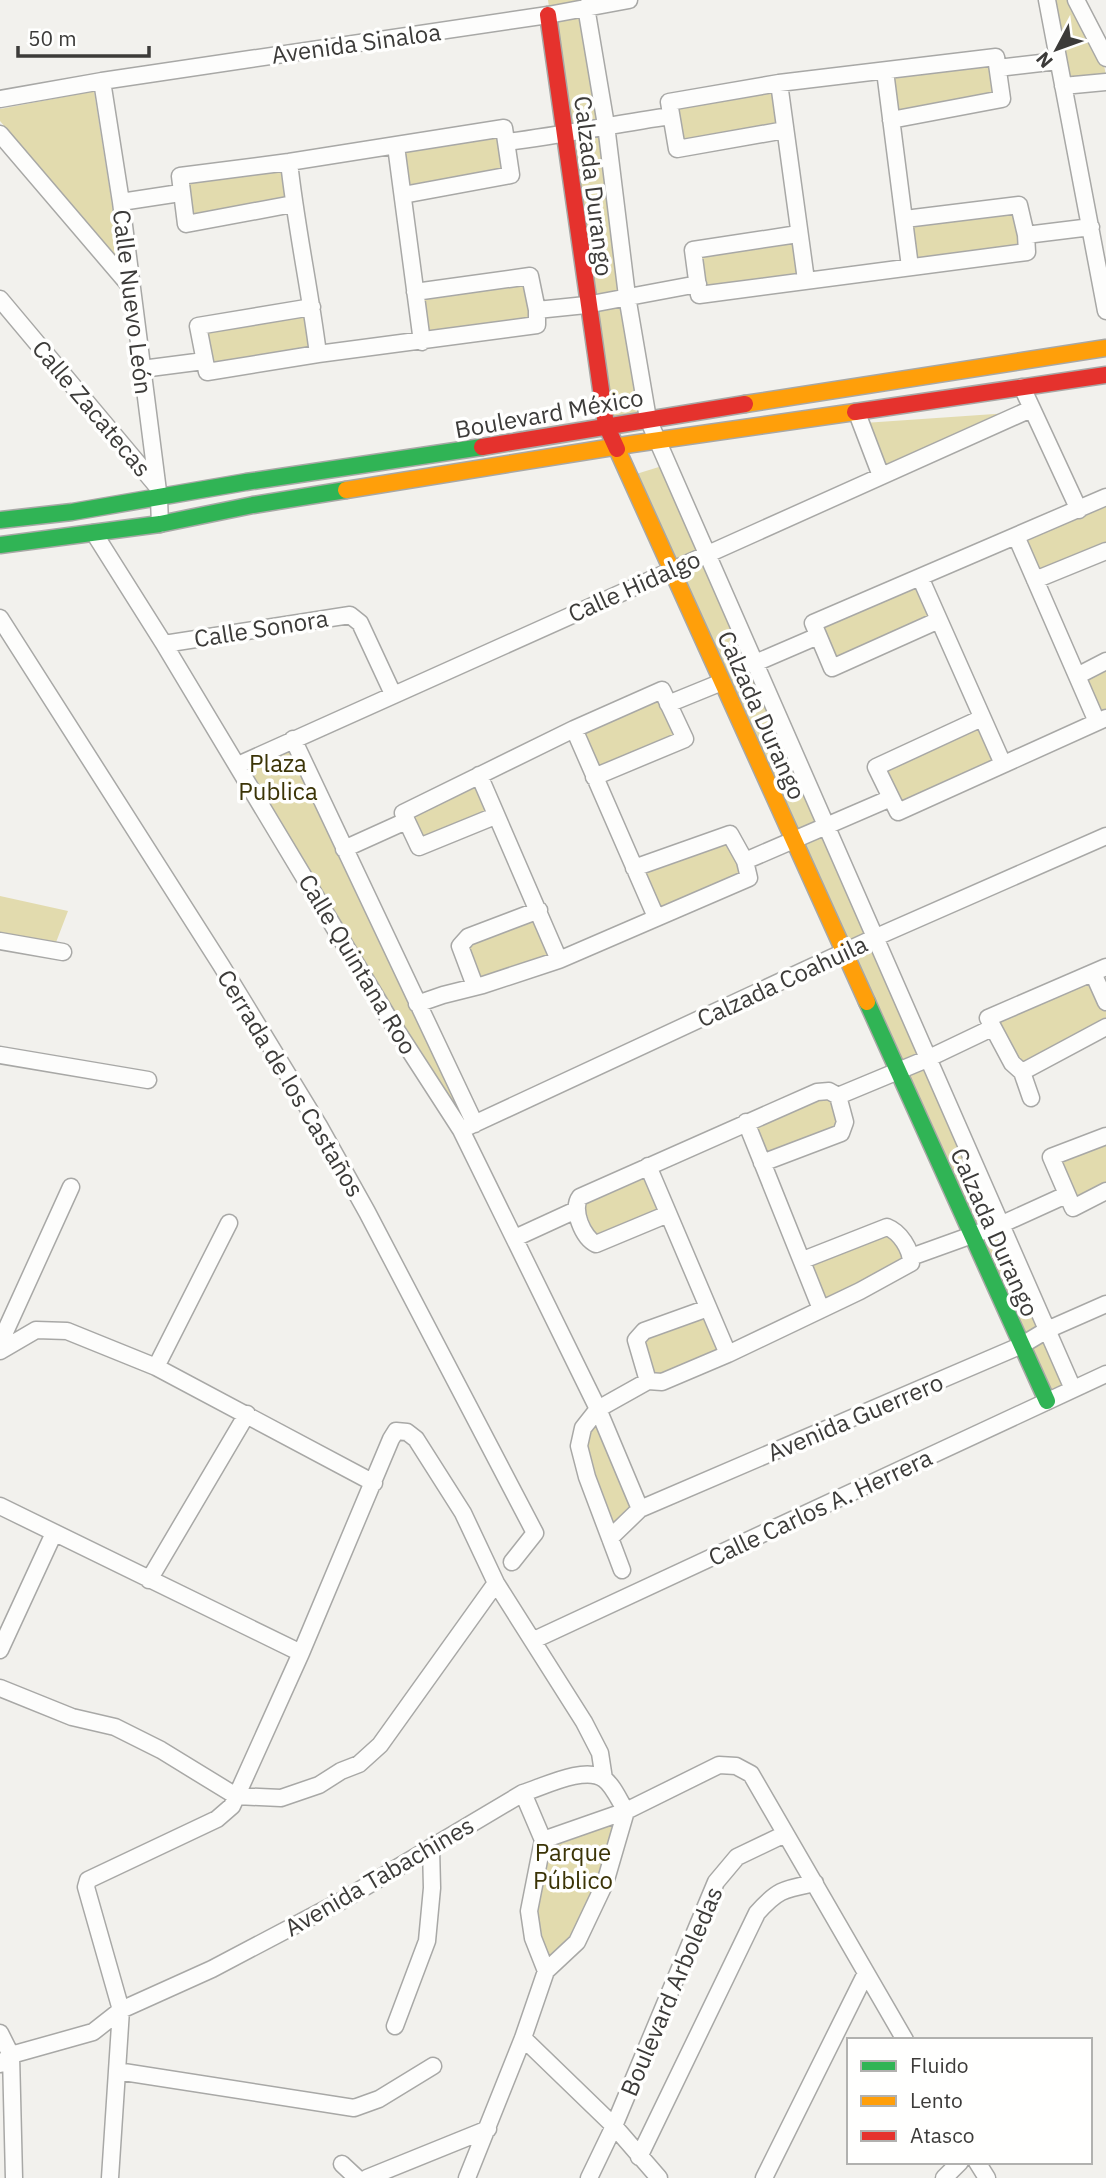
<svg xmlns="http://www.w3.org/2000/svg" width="1106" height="2178" font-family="'IBM Plex Sans',sans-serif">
<rect width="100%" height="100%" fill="#f2f1ed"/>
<path fill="#e2dbae" d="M548,0H584L645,417L609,422Z
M1050,0H1068C1083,18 1106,55 1106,79L1065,82Z
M992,64L997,96L894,114L890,76Z
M773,88L781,127L680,145L673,105Z
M94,91L122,267L0,121V109Z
M501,130L508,173L405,192L403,152Z
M286,165L291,201L189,222L183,177Z
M1016,211L1022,248L913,264L911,225Z
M794,240L803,277L703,290L698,255Z
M526,281L535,322L425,339L420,293Z
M310,311L315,352L209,370L202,328Z
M1009,413L883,471L864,423Z
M662,466L1067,1386L1049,1397L633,475Z
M1106,504V547L1037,575L1020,539Z
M919,579L937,620L833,666L816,624Z
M1106,666V716L1099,719L1082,678Z
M661,692L682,737L596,774L577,731Z
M979,722L998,763L899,810L878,768Z
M290,745L470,1122L462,1125L243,766Z
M478,776L494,816L419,846L404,813Z
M729,837L747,876L657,915L637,869Z
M0,896L68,911L55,945L0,935Z
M537,913L556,958L477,984L463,947Z
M1092,977L1106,1006V1025L1023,1070L992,1019Z
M828,1094L844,1128L763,1160L749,1124Z
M1106,1139V1189L1074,1204L1055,1160Z
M645,1174L662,1212L596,1238L582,1203Z
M885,1231L896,1235L908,1263L822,1306L807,1262Z
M706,1315L723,1351L650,1380L641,1342Z
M597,1413L637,1510L610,1535L581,1447Z
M626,1811L580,1936L546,1971L533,1938L543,1840Z"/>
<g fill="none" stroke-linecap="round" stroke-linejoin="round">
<defs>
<path id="street" d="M1047,0L1106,311
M1076,0L1106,58
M586,7L606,125L627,296L648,419L1073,1389
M998,68L1058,61
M885,71L910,267
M102,81L121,202L159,499L160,524
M779,83L806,280
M1063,86L1106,82
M0,99L102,81L548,15L629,0
M785,130L677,149L669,102L779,83L996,57L1002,99L891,120
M0,134L130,286
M507,142C562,135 616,124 670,116
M396,146L422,342
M289,162C296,227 310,290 318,354
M121,202L180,193
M293,204L186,224L180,176L289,162L504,128L511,175L403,195
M798,234L693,250L699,295L1027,252L1026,235L1019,205L905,219
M1026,235L1091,227
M0,299L156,485
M312,307L198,326L207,372L318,354L537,325V310L530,276L415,292
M537,310L586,305L698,284
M142,369L204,361
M1022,387L1079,510
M857,413L881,476
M94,533L164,644L388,1017L461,1130L598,1409L640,1509
M1016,536L1097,722
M920,577L1003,764
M1035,580L1106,551
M0,618L221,965L319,1126L367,1212L535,1533L512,1562
M939,620L832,668L813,623L1106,497
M164,644L350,615L360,623L393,694
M753,664L818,636
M1077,676L1106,661
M668,704L722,682
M982,718L876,767L898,812L1106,718
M574,729L656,917
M293,739L475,1124
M238,765L1031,409
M479,775L559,960
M495,816L419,847L403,813L574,729L662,690L685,739L594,777
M344,849L406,821
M745,861L891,798
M0,941L63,952
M1093,973L1106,1002
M475,986L460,946L468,937L539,910
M417,1004L443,995L483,985L559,960L749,878L745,861L730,834L634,868
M0,1055L148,1080
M1022,1072L1106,1027
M838,1096L927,1059L992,1028
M1031,1098L1022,1072L1012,1063L988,1018L1106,967
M746,1122L821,1309
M461,1130L874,938L1106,836
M1106,1136L1051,1157L1073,1208L1106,1191
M648,1166L728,1354
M668,1214L596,1244C583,1238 571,1209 580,1197L817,1092L829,1091L838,1096L845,1122L841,1133L762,1163
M515,1238L576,1210
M911,1257L1000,1225L1066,1195
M0,1343L71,1187
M0,1351L36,1330L67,1331L156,1367L374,1483
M156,1367L229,1223
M648,1381L636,1340L644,1331L708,1308
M0,1506L301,1653
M610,1538L640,1509L1022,1345L1047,1330L1106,1304
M622,1570L587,1477L579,1446L583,1428L598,1409L648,1381L662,1382L728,1354L860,1291L911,1263C911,1249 900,1232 887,1227L803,1260
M149,1580L247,1414
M534,1640L1106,1374
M0,1650L54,1533
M0,1688L72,1717L115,1727L161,1750L236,1796L281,1798L319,1785L341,1771L359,1764L380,1745L496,1583
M523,1793L543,1840L529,1911L533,1938L546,1971
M395,2026L427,1941L432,1888L431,1847
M0,2033L11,2055L14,2178
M523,2038L614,2126L659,2178
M0,2064L11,2055L93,2032L121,2010L212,1969L343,1900L523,1793C543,1787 585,1765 604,1779C613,1785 620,1802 626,1811L543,1840
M117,2071L354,2108L379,2099L433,2066
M639,2157L757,1913C778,1889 785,1889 815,1883
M977,2162L987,2178
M342,2164L357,2178
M110,2178L121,2010L86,1887L88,1880L217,1819L232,1806L301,1653L391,1439L396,1431L407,1432L416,1439L463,1513L496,1583L584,1722L600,1753L604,1779
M367,2178L488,2129
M467,2178L523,2038L546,1971L577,1942L605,1883L626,1811L719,1765L736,1766L751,1774L905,2040
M589,2178L614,2126L716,1882L737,1857L785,1834
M764,2178L866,1973
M944,2178L960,2162"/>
<path id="fast" d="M0,520L72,512L246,482L482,447
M0,545L160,524L253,505L346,490
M867,1002L1047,1401"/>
<path id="slow" d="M745,404L1106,348
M617,449L867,1002
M346,490L632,444L855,412"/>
<path id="jam" d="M548,15L606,425L617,449
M855,412L1106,375
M482,447L745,404"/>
</defs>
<use href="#street" stroke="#a8a8a6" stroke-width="19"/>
<use href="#fast" stroke="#a8a8a6" stroke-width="19"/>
<use href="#slow" stroke="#a8a8a6" stroke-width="19"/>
<use href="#jam" stroke="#a8a8a6" stroke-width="19"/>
<use href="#street" stroke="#fdfdfc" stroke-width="16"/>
<use href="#fast" stroke="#30b455" stroke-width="16"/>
<use href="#slow" stroke="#ff9f0a" stroke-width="16"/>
<use href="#jam" stroke="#e5322d" stroke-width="16"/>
</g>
<g text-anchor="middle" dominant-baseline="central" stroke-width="7" stroke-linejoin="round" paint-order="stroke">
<g font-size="24" fill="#3c3b39" stroke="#fffffe">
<text transform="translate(356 43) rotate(-8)">Avenida Sinaloa</text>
<text transform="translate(594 186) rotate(83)">Calzada Durango</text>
<text transform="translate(133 302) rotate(83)">Calle Nuevo León</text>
<text transform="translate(92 408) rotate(50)">Calle Zacatecas</text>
<text transform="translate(549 413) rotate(-10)">Boulevard México</text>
<text transform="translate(634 586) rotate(-24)">Calle Hidalgo</text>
<text transform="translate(261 628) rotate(-9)">Calle Sonora</text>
<text transform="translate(762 715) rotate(66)">Calzada Durango</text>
<text transform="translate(358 964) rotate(59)">Calle Quintana Roo</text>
<text transform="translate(782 981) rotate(-25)">Calzada Coahuila</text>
<text transform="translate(291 1083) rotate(59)">Cerrada de los Castaños</text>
<text transform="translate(995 1232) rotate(66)">Calzada Durango</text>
<text transform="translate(855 1417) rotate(-23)">Avenida Guerrero</text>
<text transform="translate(820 1507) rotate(-25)">Calle Carlos A. Herrera</text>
<text transform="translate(379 1876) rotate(-30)">Avenida Tabachines</text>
<text transform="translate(671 1991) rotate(-67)">Boulevard Arboledas</text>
</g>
<g font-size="24" fill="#3b3406" stroke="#fffffe">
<text x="278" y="763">Plaza<tspan x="278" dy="28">Publica</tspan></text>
<text x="573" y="1852">Parque<tspan x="573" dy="28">Público</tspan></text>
</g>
</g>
<rect x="847" y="2038" width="245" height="126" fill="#fffffe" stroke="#b1b1af" stroke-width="2"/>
<rect x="861" y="2061" width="35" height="10" fill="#30b455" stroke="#b1b1af" stroke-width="2"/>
<text x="910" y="2073" font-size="21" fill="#3c3b39">Fluido</text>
<rect x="861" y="2096" width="35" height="10" fill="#ff9f0a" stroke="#b1b1af" stroke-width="2"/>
<text x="910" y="2108" font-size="21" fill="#3c3b39">Lento</text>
<rect x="861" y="2131" width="35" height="10" fill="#e5322d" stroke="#b1b1af" stroke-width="2"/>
<text x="910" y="2143" font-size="21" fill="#3c3b39">Atasco</text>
<g transform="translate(1057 49) rotate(229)" stroke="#fffffe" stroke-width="5" paint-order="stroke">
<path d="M0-5L12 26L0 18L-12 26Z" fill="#3c3b39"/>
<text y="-10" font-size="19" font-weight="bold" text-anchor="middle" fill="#3c3b39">N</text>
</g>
<path d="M18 46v10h131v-10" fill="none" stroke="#3c3b39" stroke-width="3.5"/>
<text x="28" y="46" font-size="21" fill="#3c3b39" stroke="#fffffe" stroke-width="5" paint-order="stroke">50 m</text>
</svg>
